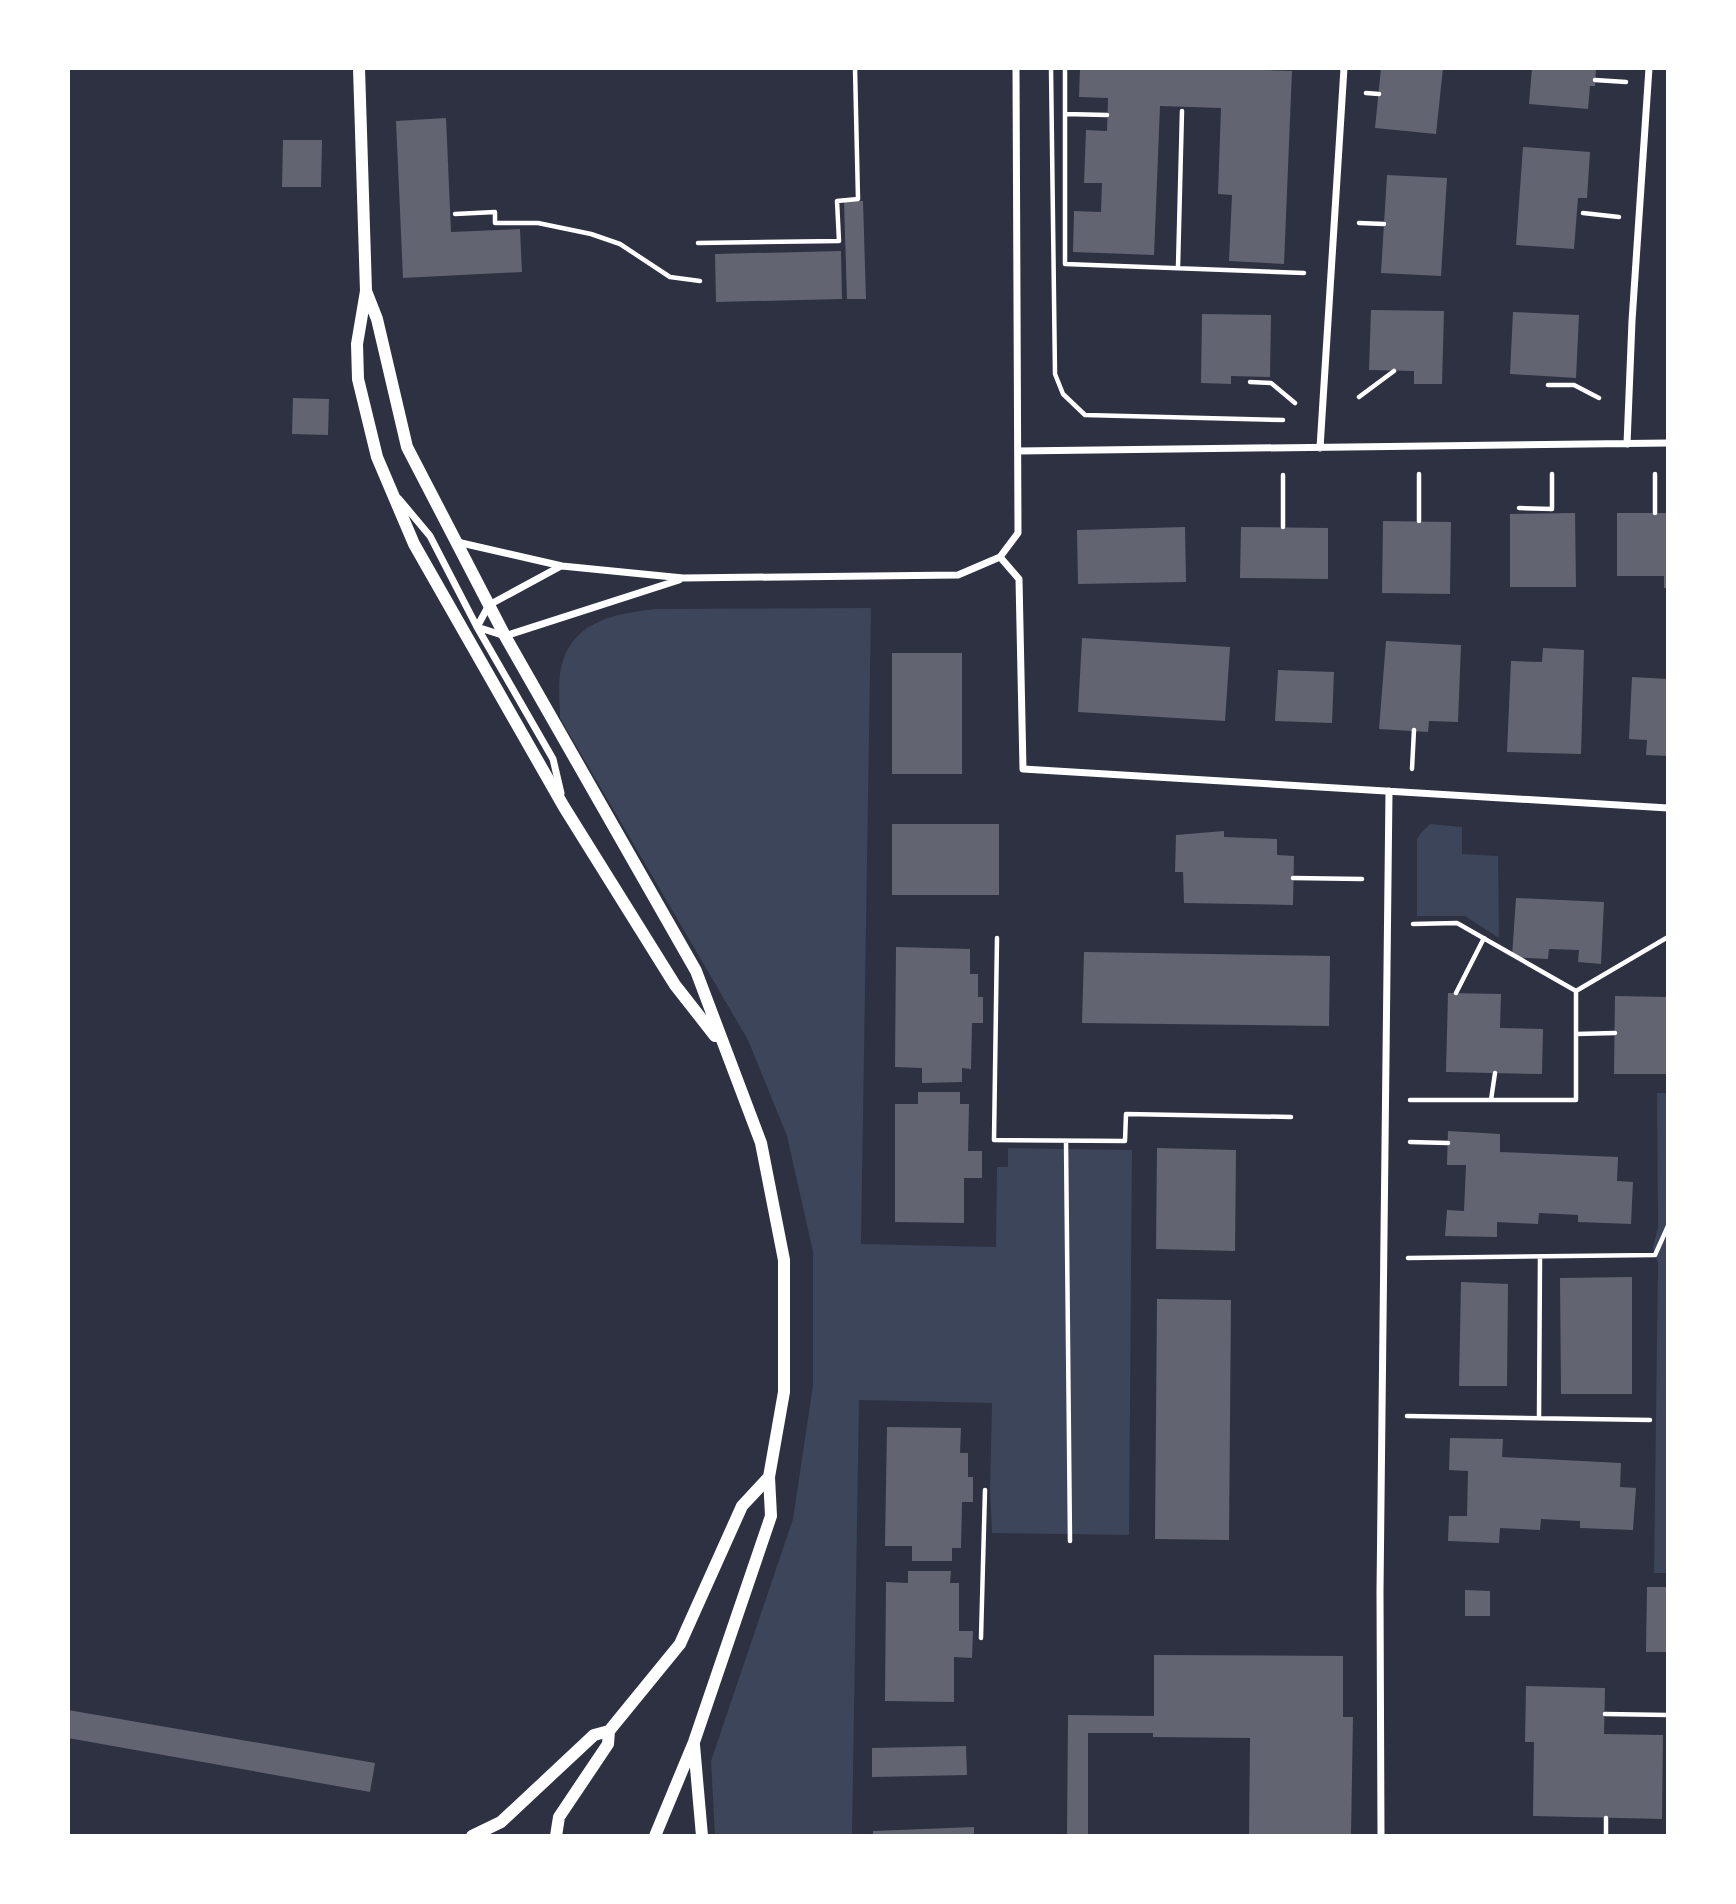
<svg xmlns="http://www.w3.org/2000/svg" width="1736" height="1904" font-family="Overpass,sans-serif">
<rect width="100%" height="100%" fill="#2d3142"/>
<path fill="#3c4559" d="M871,608L861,1244L996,1247L997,1167H1008V1148L1132,1150L1129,1535L992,1533L990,1490L992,1403L859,1400L852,1836H715L711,1761L793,1519L813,1385V1252L787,1136L748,1040L560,718C560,704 558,688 560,674C568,622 612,614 656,609Z
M1430,824L1462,827V854L1498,856L1499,938L1465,916H1417V839L1421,833Z
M1657,1093H1668V1573H1654L1658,1263L1653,1248L1658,1227Z"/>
<path fill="#626471" d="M1080,68H1261V70L1292,71L1284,264L1229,261L1232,195L1218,194L1221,108L1160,106L1154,255L1073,252L1074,211L1101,212L1102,183H1084L1086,130L1107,131L1108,98L1079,97Z
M1381,68H1443L1436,134L1375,128Z
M1532,68H1596L1595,86H1590L1588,109L1529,104Z
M446,118L451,232L520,229L522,272L403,278L396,121Z
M283,140H322L321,187H282Z
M1523,147L1590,152L1587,198H1578L1574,249L1516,245Z
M1387,175L1447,178L1441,276L1381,273Z
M844,201H863L866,299H847Z
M841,251L842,299L716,302L715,254Z
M1371,310L1444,311L1442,384H1414V371L1369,370Z
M1513,312L1579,315L1576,378L1510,374Z
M1202,314L1271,315L1270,377L1231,376V384L1201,383Z
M293,398L329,399L328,435L292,434Z
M1575,513L1576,587H1510V514Z
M1617,513H1668V588H1664V576H1617Z
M1383,521L1451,522L1450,594L1382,593Z
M1185,527L1186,582L1078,584L1077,530Z
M1241,527L1328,528V579L1240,578Z
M1082,638L1230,647L1225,721L1078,712Z
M1386,641L1461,645L1458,722L1429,721L1428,732L1379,729Z
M1543,648L1584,650L1581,754L1507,752L1511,661L1542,662Z
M892,653H962V774H892Z
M1278,670L1334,672L1332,723L1275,721Z
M1632,677L1668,679V756L1646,755L1647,740L1629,739Z
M892,824H999V895H892Z
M1224,831V837L1277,839V855L1294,856L1293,905L1184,903L1183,872H1175L1176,835Z
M1516,898L1604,902L1601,964L1578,962L1579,950L1549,949L1548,959L1512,957Z
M896,947L970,949V974H978V997H983V1023H972L971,1069L962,1068V1082L922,1083V1068L895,1067Z
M1084,952L1330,956L1329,1026L1082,1023Z
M1448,993L1501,994L1500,1028L1543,1029L1542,1074L1446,1072Z
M1615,996L1668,997V1074H1614Z
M918,1092H960V1104H969L968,1151H982V1178H964V1223L895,1222V1104H918Z
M1448,1131L1500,1134V1152L1618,1157L1617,1181L1633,1182L1631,1224L1578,1222V1215L1539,1213L1538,1224L1497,1222V1237L1445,1236L1447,1210L1464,1211L1466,1165H1447Z
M1157,1148L1236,1150L1235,1251L1156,1249Z
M1632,1277V1394H1561L1560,1278Z
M1461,1282L1508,1284L1507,1386H1459Z
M1157,1299L1231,1300L1229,1540L1155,1539Z
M887,1427L961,1428L960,1453H968V1477H973V1502H962L961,1548H952V1561H912V1546H885Z
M1450,1438L1503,1439L1502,1457L1621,1463L1620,1487L1636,1488L1633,1530L1580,1528V1521L1541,1519L1540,1530L1500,1528L1499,1543L1448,1541L1449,1516H1467L1468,1471L1449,1470Z
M908,1571H951L950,1583H959V1631H973L972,1658L954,1657V1702L885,1701L886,1582L908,1583Z
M1647,1587H1668V1652H1646Z
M1465,1590L1490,1591V1616H1465Z
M1154,1655L1343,1656V1717H1353L1351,1836H1249L1250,1738L1153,1737V1733H1088V1836H1067L1068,1715L1154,1716Z
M1526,1686L1605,1688L1604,1734L1663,1735L1662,1819L1533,1816L1534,1742H1525Z
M68,1710L375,1763L370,1792L68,1738Z
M966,1746L967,1775L872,1777V1748Z
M974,1827V1836H873V1831Z"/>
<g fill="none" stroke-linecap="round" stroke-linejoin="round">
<path stroke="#fff" stroke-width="4.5" d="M1051,68L1055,374L1063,394L1085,415L1283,420
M1065,68V264L1304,273
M1595,80L1626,82
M1366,93L1379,94
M1065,114L1107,115
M1583,213L1619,217
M455,214L495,212V223H538L591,234L620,244L670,277L700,281
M1359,223L1384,224
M698,243L839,241L837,201L858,199L855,68
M1178,267L1182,111
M1250,382L1271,383L1295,403
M1548,385H1574L1599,398
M1359,397L1394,371
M1419,474V521
M1655,474V513
M1283,475V527
M1519,508L1552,509V474
M1412,769L1414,730
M1293,878L1362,879
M1413,924L1457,923L1576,991L1668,937
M997,938L994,1140L1125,1141L1126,1114L1291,1117
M1456,993L1484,938
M1576,1034L1615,1033
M1410,1100H1576V991
M1491,1100L1495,1073
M1066,1141L1070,1541
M1410,1142L1448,1143
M1408,1258L1655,1255L1668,1226
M1407,1416L1650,1420
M1539,1418L1540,1257
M981,1638L985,1490
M1605,1714L1668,1715
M1606,1836V1818"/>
<path stroke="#fff" stroke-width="7" d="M1627,444L1632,321L1649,68
M1320,448L1344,68
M1018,451L1668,443
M399,499L430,536L477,627L553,759L561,793
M457,542L562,566L683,578L958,575L1000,557L1018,533L1016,68
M1000,557L1019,579L1023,769L1668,808
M477,627L505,636L679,580
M477,627L489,605L561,566
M1381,1836L1380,1591L1389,791"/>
<path stroke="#fff" stroke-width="12" d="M359,68L366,291L357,344L358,379L377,457L414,544L564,807L675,985L715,1036
M366,291L377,319L407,447L505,636L696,971L761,1143L784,1260V1392L769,1477L771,1516L694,1742L655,1836
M694,1745L702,1836
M472,1836L501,1822L594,1735L609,1731L680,1644L742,1506L769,1477
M556,1836L559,1817L608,1744L609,1731"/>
</g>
<rect width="1736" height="1904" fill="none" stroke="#ffffff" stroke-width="140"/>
</svg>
